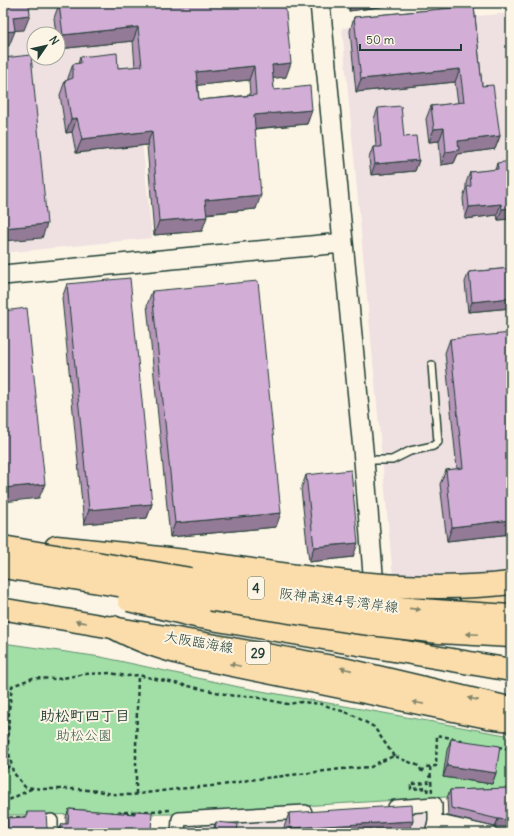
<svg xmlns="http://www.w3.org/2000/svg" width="514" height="836" font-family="Delius,'Klee One',sans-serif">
<rect width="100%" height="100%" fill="#fcf5e5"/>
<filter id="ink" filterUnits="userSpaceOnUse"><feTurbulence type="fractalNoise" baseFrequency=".025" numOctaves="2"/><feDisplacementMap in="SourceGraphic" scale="8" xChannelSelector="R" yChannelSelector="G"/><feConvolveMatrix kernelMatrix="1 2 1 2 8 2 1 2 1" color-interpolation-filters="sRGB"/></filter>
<g filter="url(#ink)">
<path fill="#efe0e1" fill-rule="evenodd" d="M3,3H128L152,238L3,253ZM34,34H58V58H34Z
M511,13V572L469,577L393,576L342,28Z
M422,809L428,816L425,833H185V830L194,822Z"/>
<path fill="#a2dfa7" stroke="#608e6e" d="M3,643L101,657L239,687L511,736V793L172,814L3,815Z"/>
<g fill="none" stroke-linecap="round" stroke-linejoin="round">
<defs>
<path id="lane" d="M364,460H392L410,451L433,446L438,442L432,365"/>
<path id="street" d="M395,807L435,804V821L432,833
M51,821V833
M435,821L490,833
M178,833L179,819L305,812"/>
<path id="secondary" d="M320,3L364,460L375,599
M3,275L342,243"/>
<path id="primary" d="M3,609L180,639L341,668L511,708"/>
<path id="highway" d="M56,547L134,555L202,563
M470,594L511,595
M200,617L511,670
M113,627C140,642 164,649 194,657L488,717L511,720"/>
</defs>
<use href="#lane" stroke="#1f3d34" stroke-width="10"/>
<use href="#street" stroke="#1f3d34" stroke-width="16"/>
<use href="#secondary" stroke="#1f3d34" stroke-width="22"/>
<use href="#primary" stroke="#1f3d34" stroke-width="24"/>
<use href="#highway" stroke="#1f3d34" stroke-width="25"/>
<path stroke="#1f3d34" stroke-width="2.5" stroke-dasharray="4 3" stroke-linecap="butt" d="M3,695L10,700
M498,747L511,749
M394,756L374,727L351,714L321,704L302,702L287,704L250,696H234L138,675L127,676L110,673L85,674L57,679L33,678L12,686L9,710L8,748L13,772L25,787L42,789H77L98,791L112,794L131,795L177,789L223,785L249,780L342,769L371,767L379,762L394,756L419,766L422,772
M430,767L432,792
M422,772L425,767L436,766L437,735L465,741
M3,774L11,763
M427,792L428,788L411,789V784L428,783V778L430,776
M136,794V746L138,675
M3,803L33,788
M110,813L171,810
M3,819V818L27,817"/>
<use href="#lane" stroke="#fcf5e5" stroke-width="7"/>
<use href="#street" stroke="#fcf5e5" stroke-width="13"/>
<use href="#secondary" stroke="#fcf5e5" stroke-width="19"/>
<use href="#primary" stroke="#fbddab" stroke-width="21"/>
<use href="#highway" stroke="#fbddab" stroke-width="22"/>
<defs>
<path id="highway-bridge" d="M3,547C121,567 239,589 358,604C409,610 460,613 511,616
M202,563C304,577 407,595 511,583
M3,567L354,622L439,632L511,636
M129,600L200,617"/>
</defs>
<use href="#highway-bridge" stroke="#1f3d34" stroke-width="25" stroke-linecap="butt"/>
<use href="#highway-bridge" stroke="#fbddab" stroke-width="22"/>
</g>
<path fill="#b596b9" stroke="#1f3d34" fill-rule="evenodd" d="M348,3H387L386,6L349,11Z
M59,4L93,6L286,77L273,78L274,90L312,110L307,124L255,129L256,209L206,214L202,231L154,235L147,145L76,153L72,132L66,133L60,95L65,81L68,80V78L73,64H78L80,57L118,68L135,67L133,41L58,49V34H56L54,18ZM249,80L250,95L199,100L198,85Z
M474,6L482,86L500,136L495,149L458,154L454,163L441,165L439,141L429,142L426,119L431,106L458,103L455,82L356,92L350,31L354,17Z
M378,108L404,137L419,160L415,171L371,175L369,158L373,147H376L374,119Z
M497,163L511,219L498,220L497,215L465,219L463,198L466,188V183L470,172L495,170Z
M511,268V308L468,312L465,282L469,272Z
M67,284L152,504L147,518L84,524L62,298Z
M152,291L276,527L170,537L147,305Z
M450,339L511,534L447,541L440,484L446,470L457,469L445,353Z
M306,475L353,557L309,562L301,489Z
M451,739L496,773L492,784L443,777L447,750Z
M511,788V827H495L448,816L447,798L450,790Z
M69,809L134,814L135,811L151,833L59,830L62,824H66V817Z
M27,812L50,832L52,833H5L4,825L7,818L25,817Z
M289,813L413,821L408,833H282Z
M216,822L237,833H212Z"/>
<path fill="#937a96" stroke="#1f3d34" d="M352,3H387L386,6L349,11Z
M30,15L24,30L8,31L13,17Z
M138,27L133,41L58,49L63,35Z
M15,31L9,46H3V32Z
M291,63L286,77L267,79L272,65Z
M254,66L249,80L191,86L196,72Z
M460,69L455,82L356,92L361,79Z
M312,110L307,124L249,129L254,115Z
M77,118L72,132L66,133L71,119Z
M444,128L439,141L429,142L434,129Z
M152,131L147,145L76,153L82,139Z
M500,136L495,149L458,154L454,163L441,165L446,152L458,141Z
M419,160L415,171L371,175L375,164Z
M261,195L256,209L200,214L205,200Z
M501,204L497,215L465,219L469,207Z
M511,208V219L498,220L502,209Z
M207,217L202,231L154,235L159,221Z
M47,224L42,238L3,241V228Z
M511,298V308L468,312L472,302Z
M45,484L39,498L3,502V488Z
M152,504L147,518L84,524L89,510Z
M281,513L276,527L170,537L175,523Z
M511,520V534L447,541L452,527Z
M358,543L353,557L309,562L314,547Z
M447,766L496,773L492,784L443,777Z
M498,819L511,820V827H495Z
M413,821L408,833H288L290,828Z"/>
<path fill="#d2aed7" stroke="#1f3d34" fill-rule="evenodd" d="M3,3H29L30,15L13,17L15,31L3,32Z
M70,3H93V6L123,3H285L291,63L272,65L274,90L310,86L312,110L254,115L261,195L205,200L207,217L159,221L152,131L82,139L77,118L71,119L65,81L73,78V64L81,63L80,57L117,53L118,68L142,66L138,27L63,35L59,4ZM254,66L256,95L199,100L196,72Z
M474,6L482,86L493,85L500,136L458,141L459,150L446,152L444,128L434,129L431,106L464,102L460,69L361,79L354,17Z
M31,55L47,224L3,228V58Z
M401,106L404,137L416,136L419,160L375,164L373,147H381L378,108Z
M511,161V208L502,209L501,204L469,207L467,187L471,186L470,172L498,169L497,163Z
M511,268V298L472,302L469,272Z
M130,278L152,504L89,510L67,284Z
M258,281L281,513L175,523L152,291Z
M27,308L45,484L3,488V311Z
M511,333V520L452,527L446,470L463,468L450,339Z
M351,470L358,543L314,547L306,475Z
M451,739L500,746L496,773L447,766Z
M511,788V820L498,819L451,808L450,790Z
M412,805L413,821L290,828L289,813Z
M69,809L135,814V811L152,812L151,833H55L60,830L62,824H68Z
M27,812H46L47,829L50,832L52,833H8L7,818L27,817Z
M216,822L238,824L237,833H215Z
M479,831L495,833H479Z"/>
<defs><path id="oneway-solid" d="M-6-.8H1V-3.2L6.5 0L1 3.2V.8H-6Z"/></defs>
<g fill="#82856a">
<use href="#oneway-solid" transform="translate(415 609) rotate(6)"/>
<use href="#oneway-solid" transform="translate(81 622) rotate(-171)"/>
<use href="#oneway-solid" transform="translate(472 634) rotate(-177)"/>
<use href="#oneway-solid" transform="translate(235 665) rotate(-168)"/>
<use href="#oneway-solid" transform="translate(346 669) rotate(-167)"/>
<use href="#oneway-solid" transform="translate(473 699) rotate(-167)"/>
<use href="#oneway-solid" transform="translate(418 703) rotate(-169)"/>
</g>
</g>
<g text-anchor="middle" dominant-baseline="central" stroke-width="4" stroke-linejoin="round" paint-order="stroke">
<g fill="#fcf5e5" stroke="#617469" stroke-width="1">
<rect x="248" y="577" width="16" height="22" rx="3"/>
<rect x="246" y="642" width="24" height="22" rx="3"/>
</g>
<g font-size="13" font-weight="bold" fill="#1f3d34">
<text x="256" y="588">4</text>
<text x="258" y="653">29</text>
</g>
<g font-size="14" fill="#1f3d34" stroke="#fcf5e5">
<text transform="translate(339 600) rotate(7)">阪神高速4号湾岸線</text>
<text transform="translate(199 642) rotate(10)">大阪臨海線</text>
</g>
<g font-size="14" fill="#395d4b" stroke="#fcf5e5">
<text x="84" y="735">助松公園</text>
</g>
<g font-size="15" font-weight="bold" fill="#1f3d34" stroke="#fcf5e5">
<text x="85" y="715">助松町四丁目</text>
</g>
</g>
<rect width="514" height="836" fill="none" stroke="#fcf5e5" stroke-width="16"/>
<rect x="8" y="8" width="498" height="820" fill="none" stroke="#1f3d34" stroke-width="1.5" filter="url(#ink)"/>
<g transform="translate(46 46) rotate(56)"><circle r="19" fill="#fcf5e5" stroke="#a4ab9e"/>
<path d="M0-3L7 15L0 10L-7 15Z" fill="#1f3d34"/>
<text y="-6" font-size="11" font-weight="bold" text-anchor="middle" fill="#1f3d34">N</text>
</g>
<path d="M360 44v6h101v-6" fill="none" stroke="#1f3d34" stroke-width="2"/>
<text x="366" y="44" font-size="12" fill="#1f3d34" stroke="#fcf5e5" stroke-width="3" paint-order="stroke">50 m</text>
</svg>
